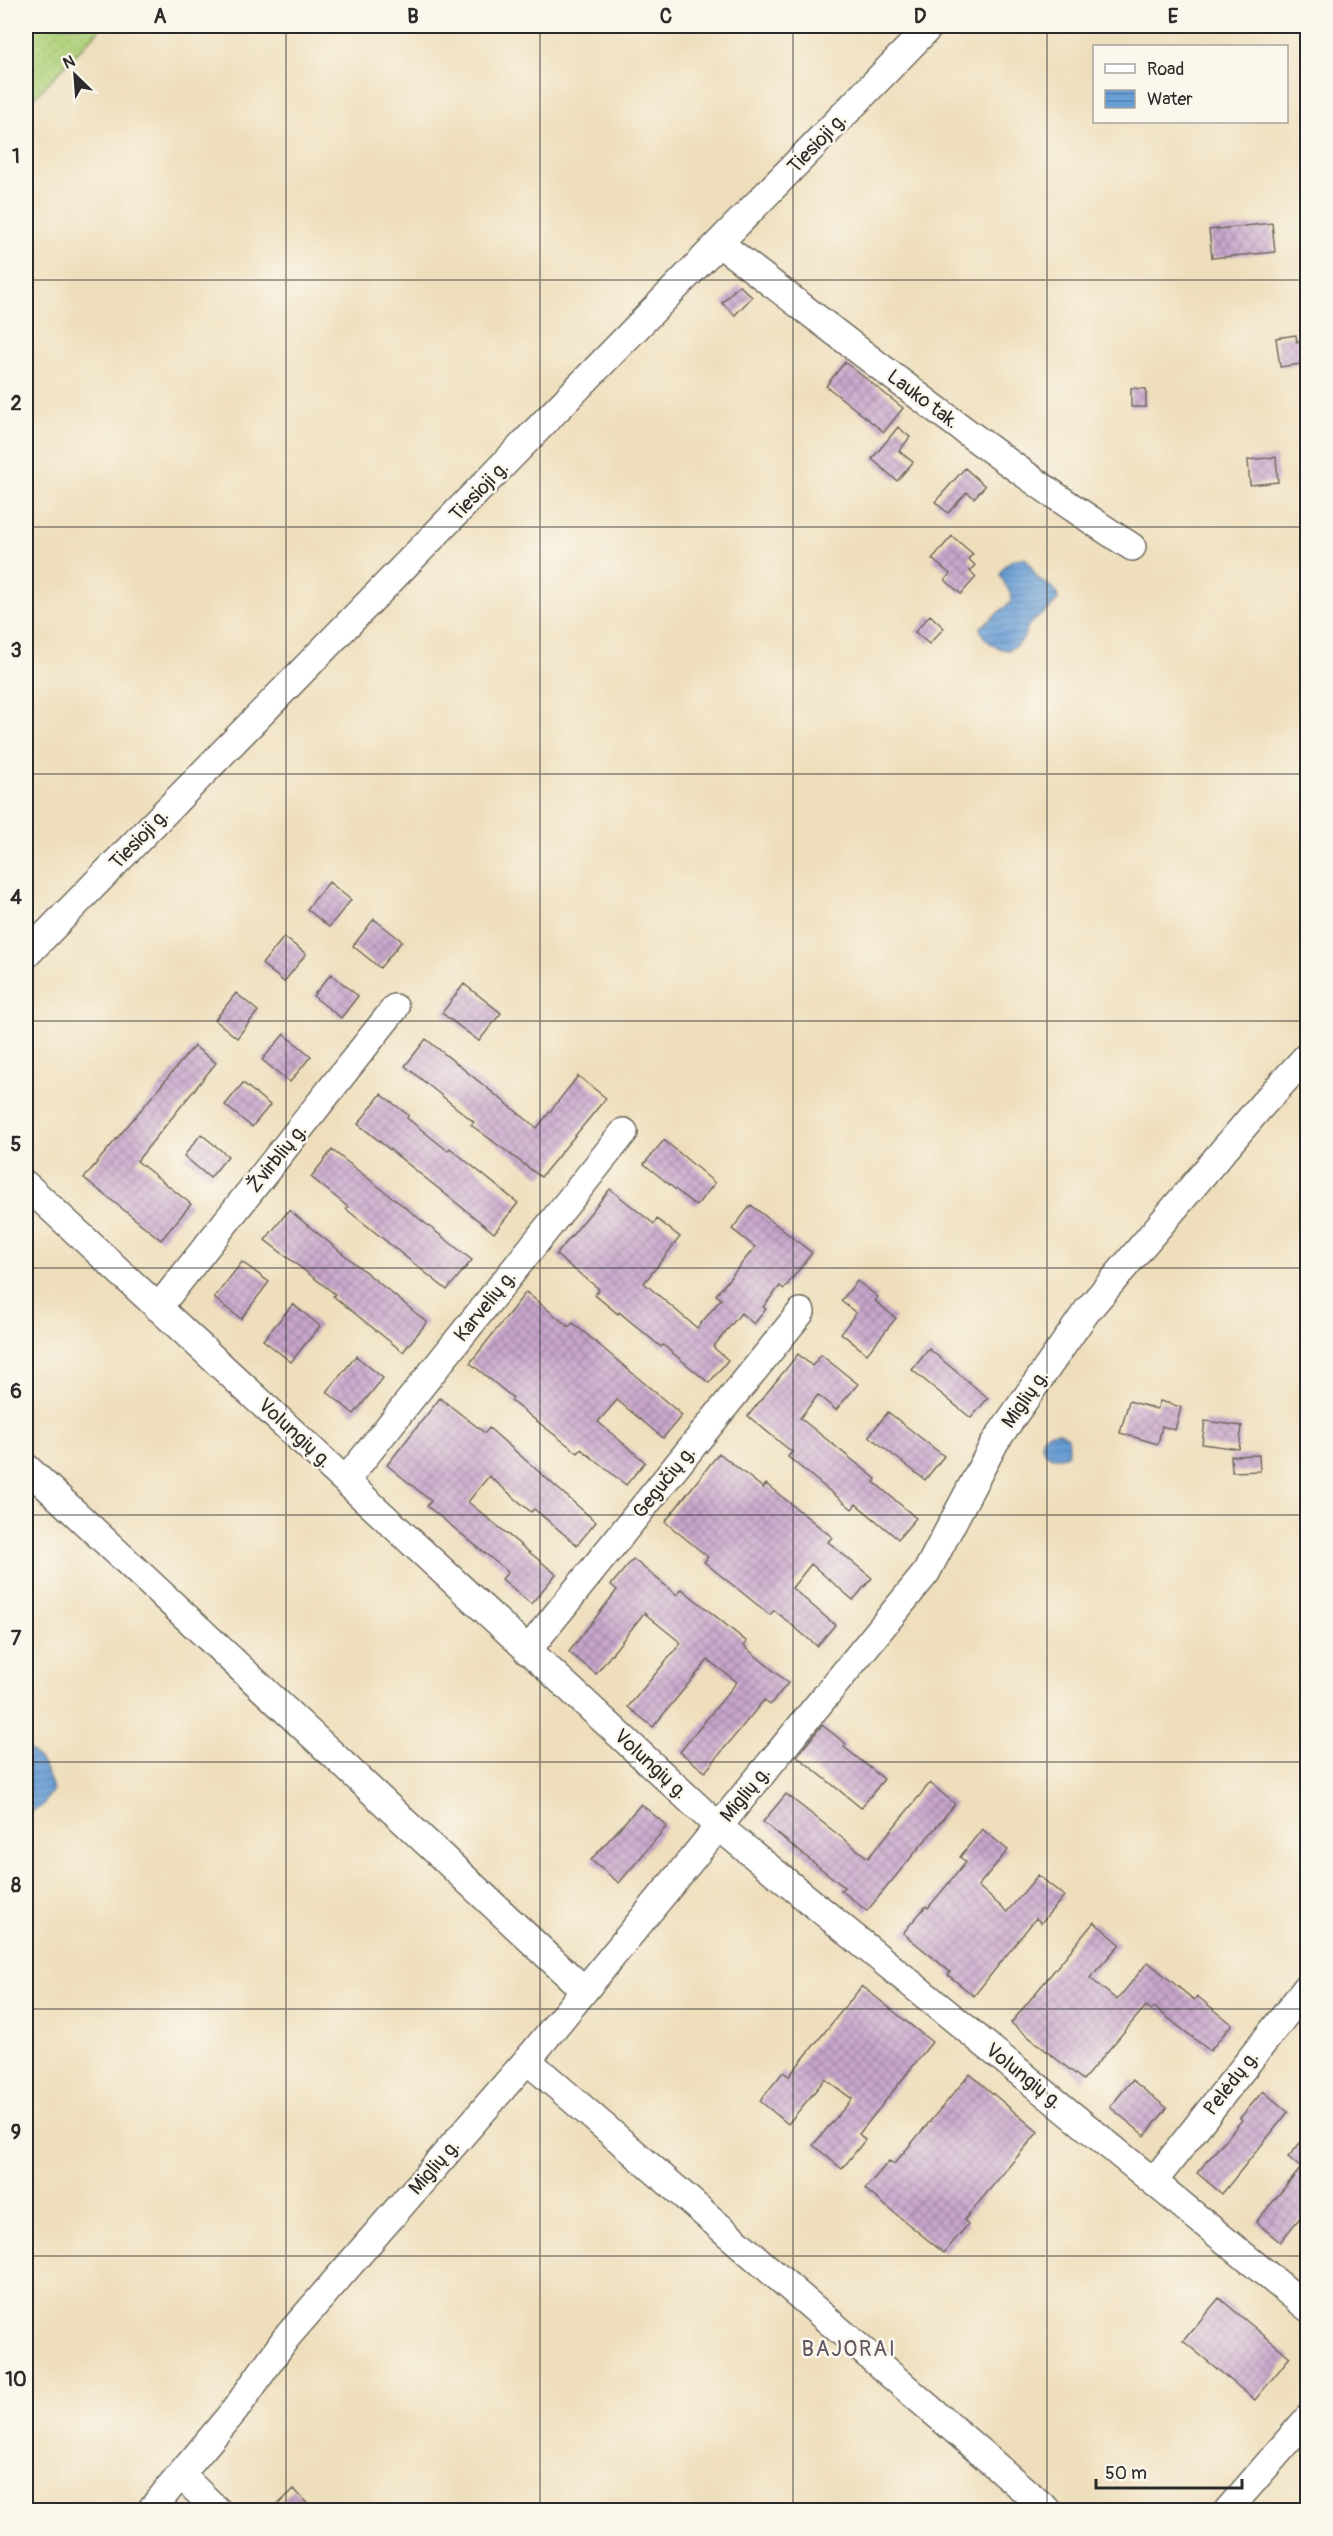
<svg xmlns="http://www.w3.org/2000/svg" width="1333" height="2536" font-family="Pangolin,sans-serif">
<defs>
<pattern id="grass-dots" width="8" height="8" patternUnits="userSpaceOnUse" patternTransform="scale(1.5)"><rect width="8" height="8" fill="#aed079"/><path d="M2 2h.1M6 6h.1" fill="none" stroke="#96b369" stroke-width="1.8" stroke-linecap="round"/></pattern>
<pattern id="water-rules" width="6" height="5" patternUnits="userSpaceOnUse" patternTransform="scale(1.5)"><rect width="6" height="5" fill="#689ed5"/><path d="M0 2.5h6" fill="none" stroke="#5681ad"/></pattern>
<pattern id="building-cross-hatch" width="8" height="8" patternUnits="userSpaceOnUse" patternTransform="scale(1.5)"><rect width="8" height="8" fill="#c8a6cc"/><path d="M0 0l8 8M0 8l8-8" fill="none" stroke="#a387a6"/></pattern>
</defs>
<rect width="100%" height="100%" fill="#fbf7ec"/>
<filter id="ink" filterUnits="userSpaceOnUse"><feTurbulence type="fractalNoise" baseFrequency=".0167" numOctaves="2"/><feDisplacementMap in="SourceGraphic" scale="12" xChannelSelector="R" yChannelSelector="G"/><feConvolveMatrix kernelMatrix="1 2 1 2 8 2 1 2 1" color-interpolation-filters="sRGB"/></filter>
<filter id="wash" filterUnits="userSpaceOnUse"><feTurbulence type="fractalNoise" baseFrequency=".008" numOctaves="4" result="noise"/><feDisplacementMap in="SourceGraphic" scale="24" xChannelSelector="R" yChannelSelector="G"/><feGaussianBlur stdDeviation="1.35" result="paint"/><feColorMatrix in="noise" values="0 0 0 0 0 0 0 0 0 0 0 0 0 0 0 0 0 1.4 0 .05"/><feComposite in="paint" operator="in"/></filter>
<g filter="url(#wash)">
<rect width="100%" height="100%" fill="#eedebc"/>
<path fill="url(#grass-dots)" stroke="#6c7e52" stroke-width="1.5" d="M26,26H103L26,106Z"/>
<path fill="url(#water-rules)" stroke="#4a6480" stroke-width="1.5" d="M1025,558C1031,564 1033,573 1039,579C1047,586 1056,586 1058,599C1051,610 1042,614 1032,622C1020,632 1032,639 1008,650C997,649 982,640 980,628L1012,601L1010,593L1000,575C1004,563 1012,558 1025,558Z
M1060,1432L1068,1437L1069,1448L1067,1455C1052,1461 1040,1455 1042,1438L1049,1433Z
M26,1738L29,1750C43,1760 48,1774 53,1790L42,1806L26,1815Z"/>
<g id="blocks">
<path fill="url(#building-cross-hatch)" d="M1272,223L1275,252L1212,258L1209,230Z
M739,285L752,297L735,315L722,303Z
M1296,335L1297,342L1305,340L1308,363L1280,367L1276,338Z
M845,362L903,408L884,432L826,386Z
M1131,388L1146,389V407H1131Z
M898,427L910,437L899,451L913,462L897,481L872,459Z
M1276,457L1278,482L1250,485L1248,460Z
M965,468L985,486L974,498L967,492L948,513L935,502Z
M952,536L973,554L968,559L975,565L970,571L976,577L961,594L945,580L950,574L932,559Z
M930,615L944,628L929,644L915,632Z
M329,882L351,900L329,927L307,909Z
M374,919L402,941L380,968L353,946Z
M284,937L306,954L284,982L262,964Z
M331,974L358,996L341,1018L313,996Z
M464,984L501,1013L479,1041L442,1013Z
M236,993L258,1011L237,1038L215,1020Z
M284,1034L311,1056L290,1082L262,1060Z
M426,1039L537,1128L578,1076L606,1098L541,1177L471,1125L474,1122L405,1066Z
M194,1046L216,1063L137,1161L191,1204L161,1240L84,1178Z
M243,1083L270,1105L252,1127L225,1105Z
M381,1094L408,1115L407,1118L448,1151L450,1148L518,1203L494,1233L358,1124Z
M201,1134L228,1156L210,1178L184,1156Z
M664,1140L715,1183L696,1206L644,1164Z
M332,1150L472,1260L447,1290L346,1209L348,1207L311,1177Z
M610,1189L654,1224L657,1219L680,1237L644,1283L697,1328L721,1299L716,1295L755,1247L732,1229L751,1205L812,1253L784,1289L780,1286L763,1307L766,1309L754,1324L741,1313L713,1347L728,1360L709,1383L663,1345L661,1347L619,1312L618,1314L595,1295L599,1289L556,1255Z
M289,1210L427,1322L403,1352L333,1296L335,1294L265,1240Z
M242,1262L269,1282L241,1319L214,1298Z
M857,1281L878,1297L875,1301L896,1318L867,1354L841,1333L856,1313L841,1301Z
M526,1292L569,1327L573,1323L682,1415L663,1438L617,1400L598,1422L645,1462L626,1485L581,1449L578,1453L511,1401L513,1398L470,1363Z
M293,1304L320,1326L291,1362L263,1340Z
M929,1349L988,1398L971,1418L912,1370Z
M798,1354L812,1366L821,1355L858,1384L836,1410L818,1395L800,1418L876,1479L874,1482L916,1518L898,1539L856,1504L852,1509L788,1457L792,1452L748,1416Z
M356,1356L383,1378L354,1414L327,1392Z
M440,1398L485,1433L489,1428L596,1522L577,1545L534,1509L531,1512L489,1476L468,1502L556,1574L531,1604L502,1579L508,1572L427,1506L431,1501L387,1465Z
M1129,1401L1157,1409L1160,1401L1181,1407L1175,1430L1162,1426L1158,1444L1120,1433Z
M888,1412L944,1456L925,1480L869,1436Z
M1205,1421L1242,1426L1239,1449L1202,1444Z
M719,1453L763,1488L766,1484L832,1537L828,1542L872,1578L853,1600L811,1564L792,1588L835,1625L817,1646L774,1610L770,1615L704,1562L708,1557L665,1522Z
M1259,1455L1260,1471L1232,1472L1231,1456Z
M633,1559L677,1595L682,1589L747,1642L744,1646L788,1683L770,1705L764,1700L705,1772L680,1752L737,1682L708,1660L653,1727L628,1707L681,1643L644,1613L596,1674L569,1652L617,1590L611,1585Z
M822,1725L846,1744L844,1747L884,1779L861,1808L797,1756Z
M930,1783L955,1804L867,1911L841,1890L844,1887L763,1822L786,1794L868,1858Z
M641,1804L667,1826L619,1883L591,1860Z
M982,1829L1008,1850L978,1886L1007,1912L1038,1875L1064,1896L1041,1923L1036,1918L974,1996L948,1975L950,1972L903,1933L926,1906L928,1908L966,1862L960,1857Z
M1094,1922L1120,1944L1090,1978L1117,2000L1148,1962L1194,2000L1197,1996L1232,2024L1210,2051L1154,2007L1151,2010L1146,2006L1083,2080L1011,2023Z
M862,1986L932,2042L859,2134L865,2140L842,2169L813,2145L852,2099L825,2079L788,2124L760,2101L783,2072L789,2076Z
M970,2074L1038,2132L964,2220L968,2224L944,2253L865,2189L889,2161L894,2164Z
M1132,2080L1167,2108L1145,2136L1110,2107Z
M1263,2091L1288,2112L1222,2194L1197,2173L1242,2120L1240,2118Z
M1308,2134V2208L1280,2242L1256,2222L1301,2168L1288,2157Z
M1219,2298L1290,2357L1255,2400L1183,2341Z
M294,2489L314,2511H271Z"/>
</g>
</g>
<g filter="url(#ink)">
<use href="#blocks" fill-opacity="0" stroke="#6f6a5e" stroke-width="1.5"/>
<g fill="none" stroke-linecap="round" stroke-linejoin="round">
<defs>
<path id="minor" d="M720,244C856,347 989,455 1132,547
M26,955L930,26
M26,1185L718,1826L1308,2308
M158,1308L395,1008
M26,1467L583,1989
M346,1480L624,1132
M527,1651L801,1312
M527,2060L1047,2510
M1154,2181L1308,1986
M181,2475L217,2510
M151,2510L235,2410L286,2338L534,2052L926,1573L995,1442L1087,1311L1261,1106L1308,1055
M1228,2510L1308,2418"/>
</defs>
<use href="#minor" stroke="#6f6a5e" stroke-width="30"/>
<use href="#minor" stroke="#fff" stroke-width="27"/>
</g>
</g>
<path fill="none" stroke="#2b2b2b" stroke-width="1.5" stroke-opacity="0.55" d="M286,26V2510M540,26V2510M793,26V2510M1047,26V2510M26,280H1308M26,527H1308M26,774H1308M26,1021H1308M26,1268H1308M26,1515H1308M26,1762H1308M26,2009H1308M26,2256H1308"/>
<g text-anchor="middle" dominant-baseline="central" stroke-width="5" stroke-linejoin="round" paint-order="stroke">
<g font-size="20" fill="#2b2b2b" stroke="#fbf7ec">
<text transform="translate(817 143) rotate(-46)">Tiesioji g.</text>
<text transform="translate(923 399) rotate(37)">Lauko tak.</text>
<text transform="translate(479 491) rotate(-46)">Tiesioji g.</text>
<text transform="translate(139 839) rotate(-46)">Tiesioji g.</text>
<text transform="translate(277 1158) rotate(-51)">Žvirblių g.</text>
<text transform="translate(485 1306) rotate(-51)">Karvelių g.</text>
<text transform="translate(1025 1399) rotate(-55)">Miglių g.</text>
<text transform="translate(295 1433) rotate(43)">Volungių g.</text>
<text transform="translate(664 1482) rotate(-51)">Gegučių g.</text>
<text transform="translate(651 1764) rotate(43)">Volungių g.</text>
<text transform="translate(745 1794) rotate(-50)">Miglių g.</text>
<text transform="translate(1024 2076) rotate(39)">Volungių g.</text>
<text transform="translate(1231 2083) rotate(-52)">Pelėdų g.</text>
<text transform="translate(434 2167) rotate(-49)">Miglių g.</text>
</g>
<g font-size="22" letter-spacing="1.5" fill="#625663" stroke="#fbf7ec">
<text x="849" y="2349">BAJORAI</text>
</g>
</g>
<rect width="1333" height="2536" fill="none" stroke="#fbf7ec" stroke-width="66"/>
<rect x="1093" y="45" width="195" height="78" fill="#fbf7ec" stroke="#a8a59f" stroke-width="1.5"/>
<rect x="1105" y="64" width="30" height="9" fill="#ffffff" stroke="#a8a59f" stroke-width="1.5"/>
<text x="1147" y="75" font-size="18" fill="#2b2b2b">Road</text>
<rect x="1105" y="90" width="30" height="18" fill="url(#water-rules)" stroke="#a8a59f" stroke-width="1.5"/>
<text x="1147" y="105" font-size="18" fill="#2b2b2b">Water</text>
<g transform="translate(75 75) rotate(335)" stroke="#fbf7ec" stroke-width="4.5" paint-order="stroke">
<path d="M0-4.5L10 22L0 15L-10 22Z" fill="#2b2b2b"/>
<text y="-9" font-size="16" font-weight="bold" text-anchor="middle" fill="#2b2b2b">N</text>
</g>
<path d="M1096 2479v9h146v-9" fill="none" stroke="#2b2b2b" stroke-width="3"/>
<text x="1105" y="2479" font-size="18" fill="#2b2b2b" stroke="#fbf7ec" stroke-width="4.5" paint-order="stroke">50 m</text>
<rect x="33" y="33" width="1267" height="2470" fill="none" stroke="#2b2b2b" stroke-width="2"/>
<g font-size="20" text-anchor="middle" font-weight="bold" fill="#2b2b2b">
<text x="160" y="23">A</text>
<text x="413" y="23">B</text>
<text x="666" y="23">C</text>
<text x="920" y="23">D</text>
<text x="1173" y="23">E</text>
<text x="16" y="163">1</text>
<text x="16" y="410">2</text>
<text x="16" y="657">3</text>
<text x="16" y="904">4</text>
<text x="16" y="1151">5</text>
<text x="16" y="1398">6</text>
<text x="16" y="1645">7</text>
<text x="16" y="1892">8</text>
<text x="16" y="2139">9</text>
<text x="16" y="2386">10</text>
</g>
</svg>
